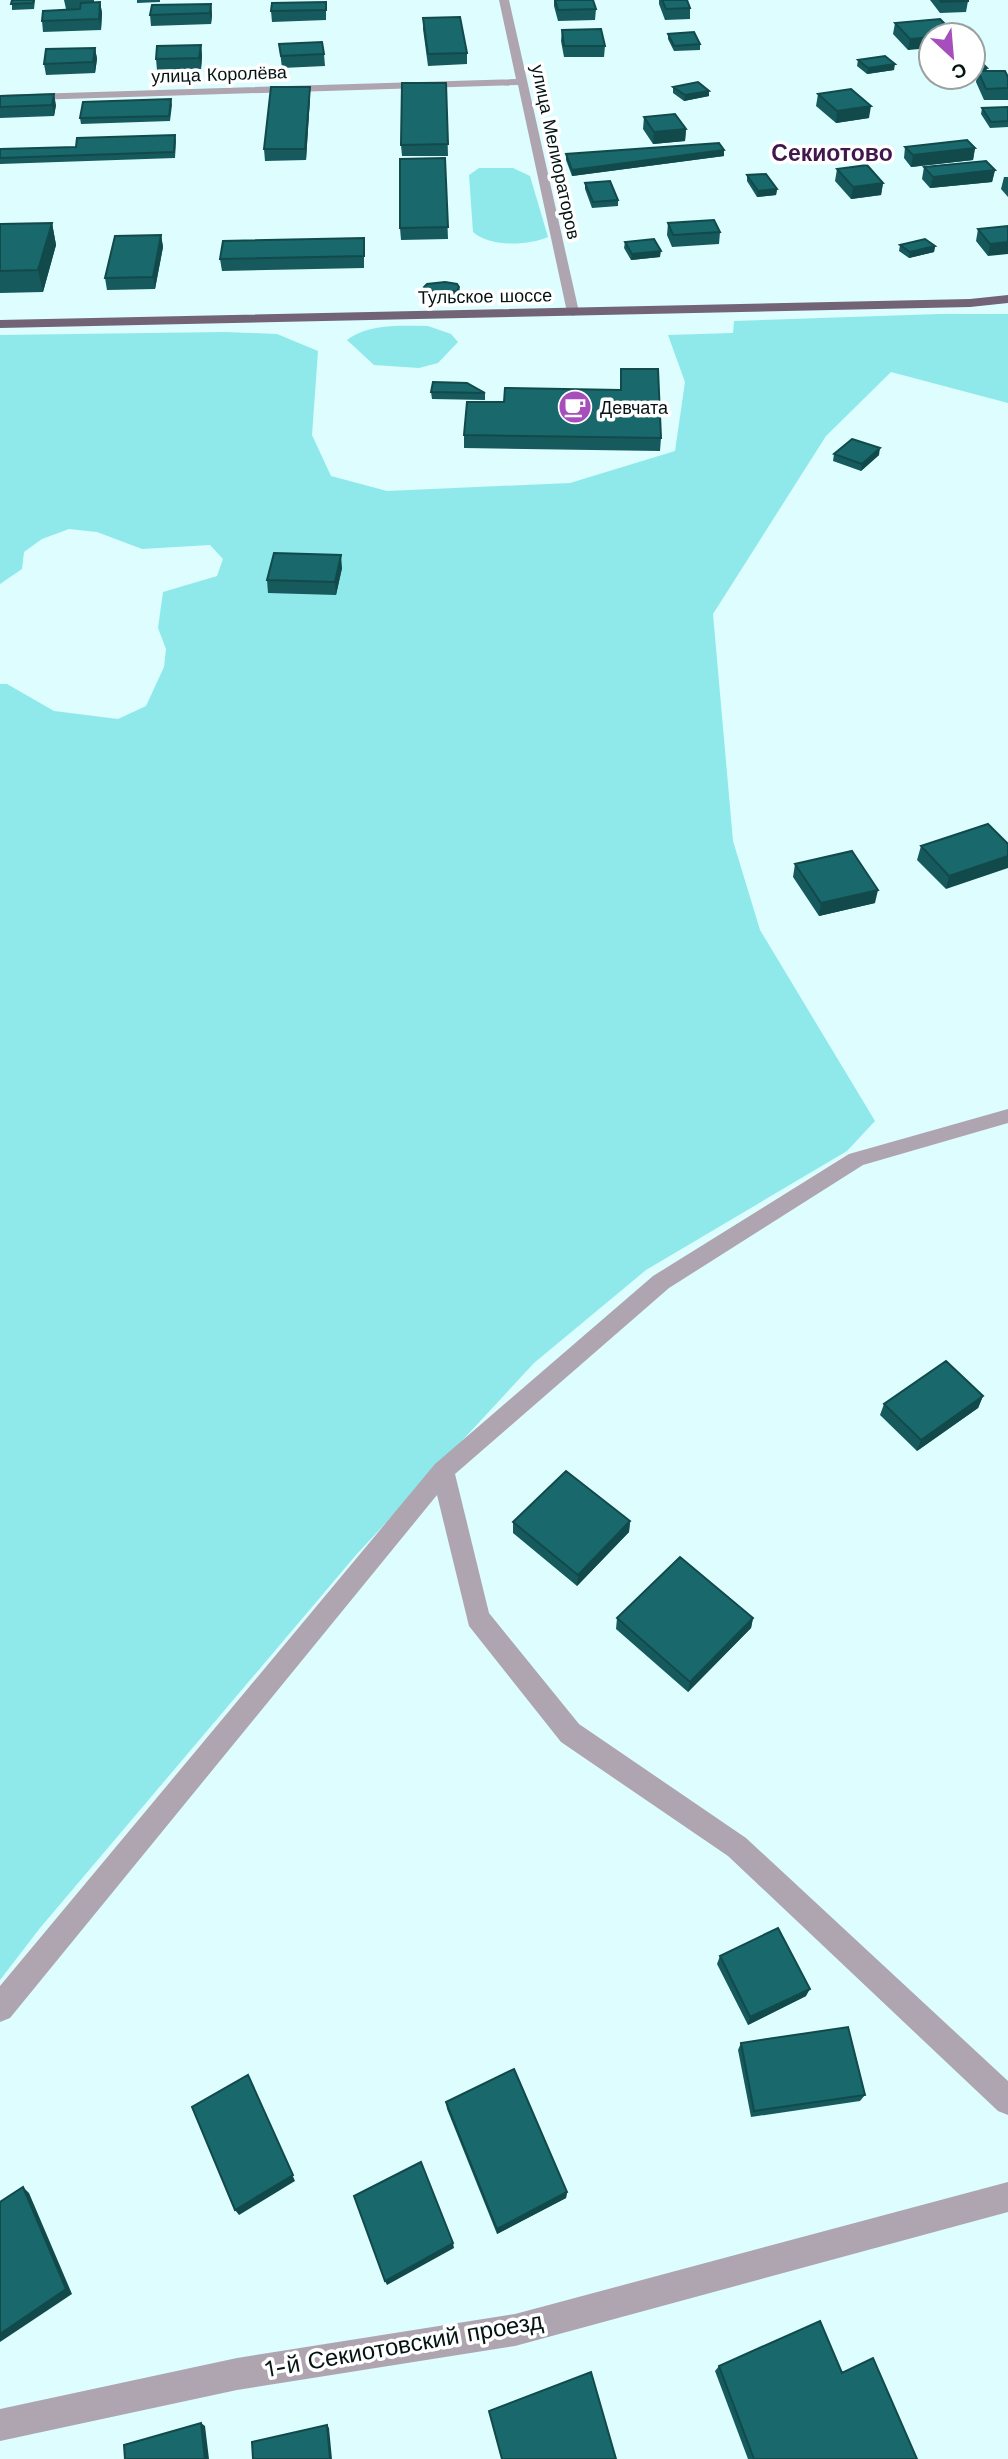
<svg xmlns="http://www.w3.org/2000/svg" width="1008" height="2459" font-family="'Work Sans',sans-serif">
<rect width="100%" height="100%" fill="#ddfdfe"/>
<path fill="#8fe9eb" d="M479,168H513L530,176L548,237C527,246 490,247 473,232L469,175Z
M939,314H1008V403L891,372L826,436L713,614L733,841L760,930L875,1121L847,1151L646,1270L534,1363L356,1555L40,1928L0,1980V684H7L54,711L118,719L146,706L164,667L166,649L158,628L163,592L217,576L223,559L210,545L142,549L97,532L69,529L42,539L24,552L22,569L0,584V335L225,332L277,334L318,351L312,435L331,476L387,491L570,483L675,451L685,382L668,335L733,333L734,321Z
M428,326L451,334L458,342L438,363L419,368L374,365L347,340C370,323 401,326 428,326Z"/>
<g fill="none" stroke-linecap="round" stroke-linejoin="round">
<path fill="#aea5b0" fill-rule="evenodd" d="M499,0H509L579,312L573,316L567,312L518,85L0,101V95L516,79Z
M1008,1109V1123L863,1165L669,1288L455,1474L489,1613L579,1724L746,1838L1008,2081V2115L998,2111L728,1856L561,1742L469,1626L437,1495L10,2018L0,2022V1986L435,1464L653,1276L849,1154Z
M1008,2182V2212L515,2346L237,2390L0,2441V2409L237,2358L515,2314Z"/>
<path fill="#726376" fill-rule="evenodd" d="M1008,295V303L970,307L0,328V320L970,299Z"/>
</g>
<path fill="#165a5d" d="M12,0H35L34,9L12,10Z
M64,0H94V2H100L102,13L101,30L43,32L42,21L80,9H66Z
M137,0H160V2L137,3Z
M554,0H593L596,9L595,20L558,21L554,6Z
M659,0H687L690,8V19L665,20L659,4Z
M930,0H968V1L966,12L940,13Z
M326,2V20L272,22L271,11Z
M211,4L212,15L211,24L151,26L150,15Z
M423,18L467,53V64L428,66L423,29Z
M895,23L956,35L908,50L893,34Z
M562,30L605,46L604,57H564L561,41Z
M668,34L700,44V50L674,51L668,39Z
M279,44L324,54L325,66L282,68Z
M201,45L202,56L201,69L157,70L156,59Z
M95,48L97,59L95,73L46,75L44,64Z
M973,59L987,71L1008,77V100H984L976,82L977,74L973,75Z
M858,60L894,70L867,74L857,66Z
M446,83L448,156H402L401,145Z
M673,87L709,96L684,101L673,93Z
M818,94L869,118L836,123L816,106Z
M0,96L56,105L54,116L0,118Z
M310,98L306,160L265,161L264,149Z
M171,99L172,105L170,121L81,124L80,118Z
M1008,107V127L990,128L981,114L982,108Z
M644,117L686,129L685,141L653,144L643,129Z
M175,135L176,141L175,158L0,164V149L76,147Z
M905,147L975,148L973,160L911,167L904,158Z
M724,150V156L572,176L566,160V154Z
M445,158L448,239L401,240L400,228Z
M924,167L995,170L992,182L930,188L922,179Z
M837,169L883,183L881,195L851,199L835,181Z
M747,175L777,189L776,195L757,197L747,181Z
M1004,177H1008V197L1001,189Z
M585,183L618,200V206L592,208L585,189Z
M52,223L56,245L43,292L0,293V224Z
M668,223L720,232L719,244L672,247L667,235Z
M1008,226L988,256L976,241L978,229Z
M161,235L163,247L155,289L107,290L105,278Z
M364,238V268L222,271L220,259Z
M625,242L660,257L631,260L624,248Z
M900,245L935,246L934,252L909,258L899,251Z
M424,287H459L460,293L458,297L434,300L424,294Z
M621,369L661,438L660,451L464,448V435L504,402L620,390Z
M431,392L485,393V400L432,399Z
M834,454L879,455L861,471L833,461Z
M342,568L336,595L268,593L267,580Z
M988,824L946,889L917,860L921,846Z
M795,864L875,903L819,916L793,877Z
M983,1396L978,1408L917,1451L880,1415L884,1404Z
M630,1521L629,1532L577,1586L513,1533V1522Z
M617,1618H753L751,1628L688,1692L616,1629Z
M720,1956L806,1996L748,2025L717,1964Z
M741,2043L865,2095L860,2101L751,2117L738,2050Z
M446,2102L567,2192L566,2198L497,2234L447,2109Z
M719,2366L842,2373L917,2459H748L715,2371Z"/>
<path fill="#124a4c" d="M100,2L102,13L101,30L99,19Z
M211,4L212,15L211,24L210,13Z
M931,37V48L908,50L910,39Z
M201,45L202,56L201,69L199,58Z
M95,48L97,59L95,73L93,62Z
M895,64L894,70L867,74L868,68Z
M987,68L986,74L978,71L977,74L973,75V69Z
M310,87V98L306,160L305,149Z
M709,91V96L684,101L685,95Z
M54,94L56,105L54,116L52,105Z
M871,106L869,118L836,123L837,111Z
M686,129L685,141L653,144L654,132Z
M975,148L973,160L911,167L913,155Z
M724,150V156L572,176V170Z
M995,170L992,182L930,188L933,177Z
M883,183L881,195L851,199L853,187Z
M777,189L776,195L757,197L758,191Z
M52,223L56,245L43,292L38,270Z
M161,235L163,247L155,289L153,277Z
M1008,242V254L988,256L990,244Z
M935,246L934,252L909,258L910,252Z
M661,251L660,257L631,260L632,254Z
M459,287L460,293L458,297L434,300L433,293Z
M880,448L879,455L861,471L862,464Z
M341,555L342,568L336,595L335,582Z
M1008,856V868L946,889L949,876Z
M878,890L875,903L819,916L821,903Z
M983,1396L978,1408L917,1451L921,1440Z
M630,1521L629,1532L577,1586L578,1575Z
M753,1618L751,1628L688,1692L690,1682Z
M810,1989L806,1996L748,2025L750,2017Z
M251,2082L295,2181L239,2215L235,2210Z
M23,2187L29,2193L72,2294L0,2342V2334Z
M567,2192L566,2198L497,2234V2229Z
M453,2243L454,2248L387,2285L385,2281Z
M201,2423L205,2426L209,2459H205Z
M327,2425L329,2428L332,2459H330Z"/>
<path fill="#19696c" stroke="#124a4c" stroke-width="2" d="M12,0H34L33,3L11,4Z
M555,0H593L596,9L558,10Z
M662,0H687L690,8L666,9Z
M940,0H968V1L941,2Z
M100,2L99,19L42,21L43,11L80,9L81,3Z
M326,2V10L271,11L272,3Z
M211,4L210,13L150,15L152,5Z
M460,17L467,53L428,54L423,18Z
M940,19L956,35H931V37L910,39L895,23Z
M601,29L605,46H564L562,30Z
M694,32L700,44L674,46L668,34Z
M322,42L324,54L281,56L279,44Z
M201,45L199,58L156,59L157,46Z
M95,48L93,62L44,64L46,49Z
M885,56L895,64L868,68L858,60Z
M977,58L987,68L973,69V59Z
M978,71H1005L1008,77V88L986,89Z
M698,82L709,91L685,95L673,87Z
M402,83H446L448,144L401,145Z
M271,87H310L305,149H264Z
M851,89L871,106L837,111L818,94Z
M54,94L52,105L0,107V96Z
M171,99L169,116L80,118L83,102Z
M1008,107V121L991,122L982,108Z
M675,114L686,129L654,132L644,117Z
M175,135L174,152L0,158V149L76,147L77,138Z
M967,140L975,148L913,155L905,147Z
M719,143L724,150L572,170L566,154Z
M445,158L448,227L400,228V159Z
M986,161L995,170L933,177L924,167Z
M867,165L883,183L853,187L837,169Z
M766,174L777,189L758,191L747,175Z
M610,181L618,200L593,202L585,183Z
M714,220L720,232L673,235L668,223Z
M52,223L38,270L0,271V224Z
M1008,226V242L990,244L978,229Z
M161,235L153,277L105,278L115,236Z
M364,238V256L220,259L223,241Z
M654,239L661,251L632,254L625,242Z
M925,239L935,246L910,252L900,245Z
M445,282L457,284L459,287L457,291L433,293L424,287L427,284Z
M621,369H658L661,438L464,435L467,402H504L505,388L621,390Z
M433,382L467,383L485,393L431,392Z
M852,439L880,448L862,464L834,454Z
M274,553L341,555L335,582L267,580Z
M988,824L1008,844V856L949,876L921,846Z
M852,851L878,890L821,903L795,864Z
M946,1361L983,1396L921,1440L884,1404Z
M566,1471L630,1521L578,1575L513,1522Z
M680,1557L753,1618L690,1682L617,1618Z
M778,1928L810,1989L750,2017L720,1956Z
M848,2027L865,2095L754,2111L741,2043Z
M514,2069L567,2192L497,2229L446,2102Z
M248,2075L293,2175L235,2210L192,2107Z
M421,2162L453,2243L385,2281L354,2196Z
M23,2187L66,2289L0,2334V2202Z
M820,2321L842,2373L873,2358L917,2459H754L719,2366Z
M591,2372L616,2459H502L489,2411Z
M201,2423L205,2459H125L124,2445Z
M327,2425L330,2459H253L252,2442Z"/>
<defs>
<symbol id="cafe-disc" viewBox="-11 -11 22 22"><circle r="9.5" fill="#a64fbc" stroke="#fff"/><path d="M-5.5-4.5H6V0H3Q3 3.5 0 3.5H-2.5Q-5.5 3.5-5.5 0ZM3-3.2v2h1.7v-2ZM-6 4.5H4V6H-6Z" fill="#fff"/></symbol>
</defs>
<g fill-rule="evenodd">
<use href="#cafe-disc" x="556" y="388" width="38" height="38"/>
</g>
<g text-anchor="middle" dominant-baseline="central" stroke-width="7" stroke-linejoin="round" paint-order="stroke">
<g font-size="18" fill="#051313" stroke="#fff">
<text transform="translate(219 74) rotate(-2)">улица Королёва</text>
<text transform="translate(556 152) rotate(78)">улица Мелиораторов</text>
<text transform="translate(485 296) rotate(-1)">Тульское шоссе</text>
</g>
<g font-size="18" fill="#051313" stroke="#fff" text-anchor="start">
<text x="600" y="407">Девчата</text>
</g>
<g font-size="23" font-weight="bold" fill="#42184c" stroke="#fff">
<text x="832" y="153">Секиотово</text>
</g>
<g font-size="24" fill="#051313" stroke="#fff">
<text transform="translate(404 2345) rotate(-10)">1-й Секиотовский проезд</text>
</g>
</g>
<g transform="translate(952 56) rotate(154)"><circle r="33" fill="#ffffff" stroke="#9ba1a1" stroke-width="2"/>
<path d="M0-5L12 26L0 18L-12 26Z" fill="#a64fbc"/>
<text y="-10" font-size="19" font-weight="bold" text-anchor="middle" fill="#051313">С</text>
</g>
</svg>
